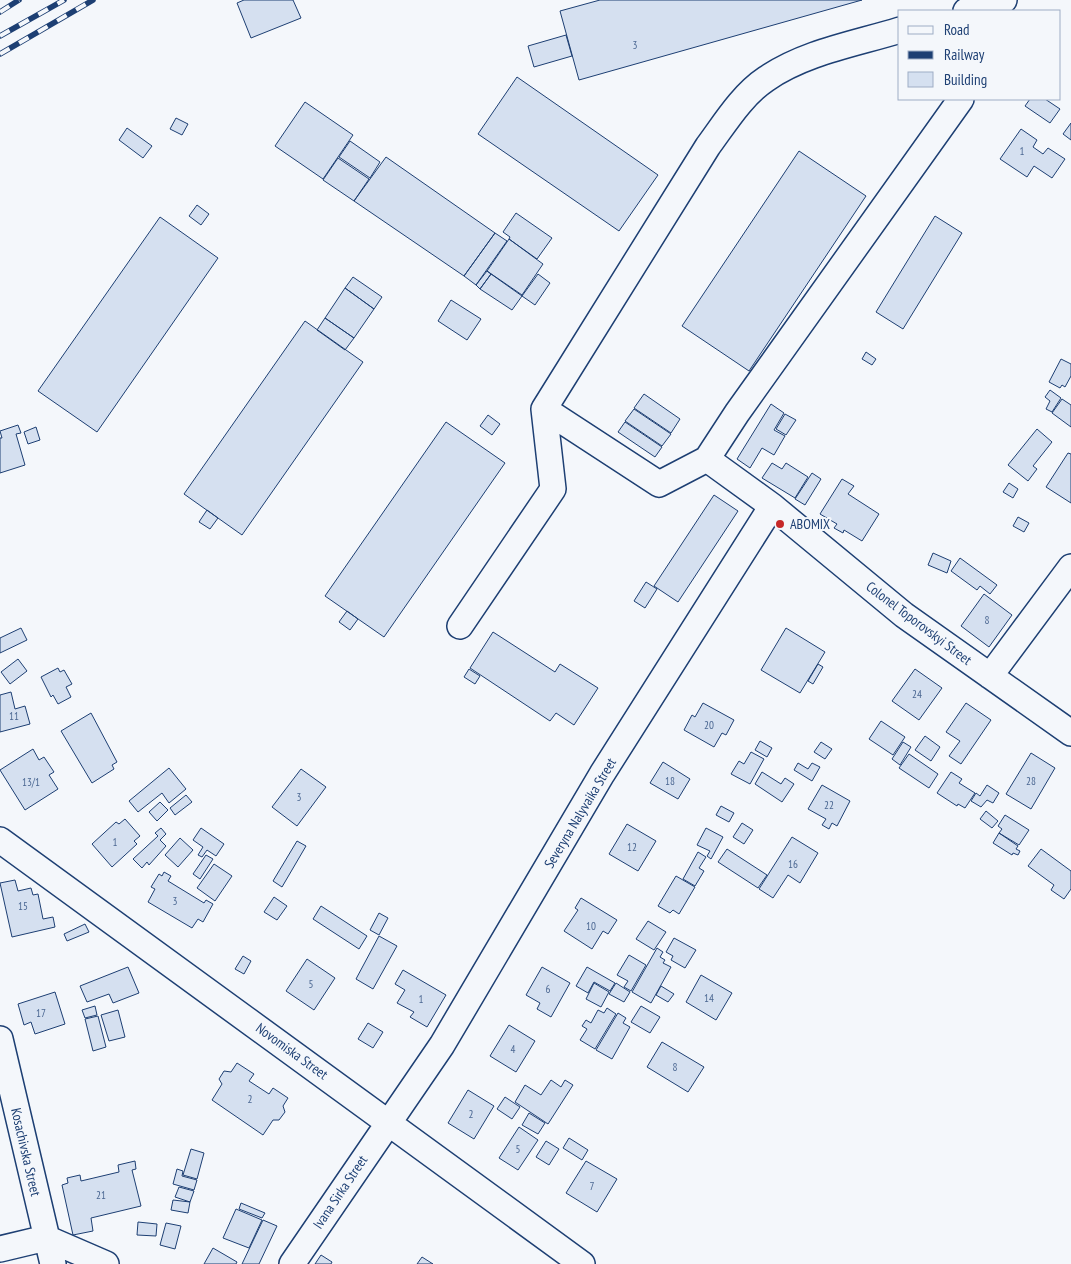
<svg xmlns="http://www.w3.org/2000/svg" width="1071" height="1264" font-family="'PT Sans Narrow',sans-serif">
<rect width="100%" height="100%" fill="#f4f7fb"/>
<path fill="#d5e0f0" stroke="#1d3f73" d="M244,0H293L301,18L251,38L237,3Z
M600,0H862L579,80L560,11Z
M566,35L572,56L534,67L528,46Z
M517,77L658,175L619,231L478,134Z
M1030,99H1045L1060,109L1050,123L1025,106Z
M305,102L353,135L323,179L275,146Z
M176,118L188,124L182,135L170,129Z
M1071,123V140L1063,134Z
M127,128L152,146L143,158L119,140Z
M1021,129L1037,140L1033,147L1043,154L1048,148L1065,159L1052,178L1034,166L1027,177L1000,159Z
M350,141L380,162L370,178L339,157Z
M799,151L866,196L749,371L682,326Z
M386,157L495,233L464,276L354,201Z
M338,158L369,179L354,201L323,180Z
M197,205L209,214L201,225L189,216Z
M516,213L552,238L537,259L509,239L510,237L503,232Z
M935,216L962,233L903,329L876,312Z
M160,217L218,258L97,432L38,391Z
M495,233L507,241L476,285L464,276Z
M509,239L543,264L522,295L487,271Z
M487,271L491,274L480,289L476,285Z
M491,274L522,296L512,310L480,289Z
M538,274L550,283L535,305L522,296Z
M353,277L382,297L374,309L345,288Z
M345,288L374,309L354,338L325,318Z
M451,300L481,319L467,340L438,321Z
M325,318L354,338L345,350L317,330Z
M305,321L363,362L242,535L184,494Z
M866,352L876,359L872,365L862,359Z
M1061,359L1071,364V376L1065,387L1062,385L1060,388L1049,382Z
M1050,390L1061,398L1052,412L1046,409L1050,401L1045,397Z
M644,394L680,419L671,433L634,408Z
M1062,399L1071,405V427L1052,413Z
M771,404L784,413L774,430L785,436L774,455L762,448L750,468L737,459Z
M634,409L671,434L662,446L625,421Z
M785,414L796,420L786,435L776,429Z
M488,415L500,424L492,435L480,426Z
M446,422L505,463L384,637L325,596Z
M625,422L662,447L655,457L618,432Z
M18,425L21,433L16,434L25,465L0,473V438H2L0,431Z
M36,427L40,440L28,444L24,432Z
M1037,429L1052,442L1033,466L1037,469L1028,481L1008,465Z
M1068,453L1071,454V503L1046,487Z
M772,463L782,469L786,463L808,477L795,498L762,478Z
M812,473L821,479L805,505L795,499Z
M842,479L854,486L848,494L879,514L862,541L844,530L843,533L834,528L837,524L820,514Z
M1009,483L1018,489L1013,498L1003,492Z
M714,495L738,511L678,602L654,586Z
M207,510L218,518L210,529L199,522Z
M1018,517L1029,523L1024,532L1013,526Z
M933,553L951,561L947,573L928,565Z
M960,558L997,585L990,594L980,586L977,590L951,571Z
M646,582L657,589L645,608L634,601Z
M984,594L1012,615L989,647L961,626Z
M347,611L358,619L350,630L339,622Z
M21,628L27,640L0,653V638Z
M786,628L825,652L800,693L761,670Z
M493,632L555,672L560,664L598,688L574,725L556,713L550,721L470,668Z
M18,659L27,671L10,684L1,672Z
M818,664L823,667L813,684L808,681Z
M58,668L60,672L64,670L72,684L66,687L71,697L58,704L53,695L51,697L41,677Z
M469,669L480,676L475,684L464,677Z
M915,669L942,688L919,720L892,701Z
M11,692L15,709L25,706L30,724L0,732V695Z
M703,703L734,720L726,735L722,733L714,747L684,730L692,715L695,717Z
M966,703L991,720L961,764L949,756L960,741L946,732Z
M91,713L117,762L112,765L114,769L92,783L61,731Z
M881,721L905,737L893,755L869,739Z
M925,736L940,747L931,761L915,750Z
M760,741L772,748L767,757L755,750Z
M821,742L832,749L825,759L814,752Z
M903,742L911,747L900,765L892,759Z
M33,749L39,760L44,757L54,772L49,775L58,789L25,810L0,770Z
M751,752L764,759L750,784L731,774L739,761L744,764Z
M1031,753L1055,768L1031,809L1006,794Z
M909,754L938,774L929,788L899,768Z
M663,762L690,779L678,799L650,783Z
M798,763L808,769L812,763L820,767L812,781L794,770Z
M169,768L186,789L169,803L162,793L138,812L129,801Z
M301,769L326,787L297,826L272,807Z
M762,772L781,784L785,778L794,784L782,802L755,784Z
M951,772L962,779L959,783L975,793L965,808L958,804L957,806L937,793Z
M822,785L850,801L837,826L832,823L829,829L822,825L826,819L808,809Z
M987,785L999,793L993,803L987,800L981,807L971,801L976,793L980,796Z
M186,795L192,802L175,815L170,808Z
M160,802L168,810L157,821L149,812Z
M721,806L734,813L729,822L716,815Z
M986,811L998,821L992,828L980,819Z
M1005,815L1029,830L1019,845L999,833L1002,829L998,826Z
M125,819L140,836L134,841L137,844L112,867L92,844L116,822L119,824Z
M742,823L753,830L744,844L733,837Z
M627,824L656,841L638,871L609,854Z
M161,828L166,834L160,840L166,846L149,865L147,862L142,868L133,859L158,836L155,833Z
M201,828L224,844L216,856L207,850L202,857L198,855L203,847L193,840Z
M706,828L723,837L711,859L707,856L710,851L697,845Z
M999,833L1018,846L1016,849L1020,851L1018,855L1013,853L1012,855L993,843Z
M792,837L818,853L800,883L788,875L773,898L759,889Z
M180,838L193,850L178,867L165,855Z
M297,841L306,846L282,887L273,881Z
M727,849L767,875L758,888L718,862Z
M1041,849L1071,871V889L1064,899L1051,890L1054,885L1028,866Z
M698,852L706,857L699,868L704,871L695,886L683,879Z
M206,855L213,859L200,879L193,874Z
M214,864L232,876L215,901L197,888Z
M164,872L171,876L168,881L204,903L206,900L213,904L203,922L198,919L192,928L148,902L155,889L151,887L159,874L162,876Z
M676,876L695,887L679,914L673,910L670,913L658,906Z
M15,880L18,891L31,888L33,895L38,894L43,919L53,917L55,927L12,937L0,883Z
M274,897L287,906L277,920L264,912Z
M581,898L617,920L608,934L603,931L592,949L564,931L578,910L575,908Z
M321,906L367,936L359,949L313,919Z
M379,913L388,918L379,935L370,930Z
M648,921L666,932L654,950L636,939Z
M85,924L89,932L67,941L64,934Z
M379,936L397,946L373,989L356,979Z
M674,938L696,950L685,968L671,960L673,956L666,952Z
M657,948L663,952L660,957L665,960L663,963L671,967L651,1003L632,992Z
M629,955L646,965L631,991L624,987L628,981L617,975Z
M243,956L251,961L244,974L235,969Z
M307,959L335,978L314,1010L286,991Z
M128,967L139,993L113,1003L109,994L87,1002L80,986Z
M542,967L570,983L551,1017L537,1009L540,1003L526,995Z
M587,967L615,983L610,991L594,982L588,993L576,986Z
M403,970L446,995L427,1027L410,1017L414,1012L397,1003L405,990L395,984Z
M701,975L732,993L716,1020L686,1002Z
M594,983L609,992L601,1007L586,999Z
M616,983L630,992L624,1002L609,994Z
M661,986L674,994L668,1002L656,995Z
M55,992L65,1024L35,1034L31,1022L24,1025L18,1004Z
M95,1006L97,1015L85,1018L82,1010Z
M641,1006L660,1017L650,1033L631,1022Z
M607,1008L616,1014L595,1049L580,1040L587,1029L582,1026L586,1020L591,1023L598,1010L604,1013Z
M118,1010L125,1037L109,1041L101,1015Z
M618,1013L626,1018L623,1023L630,1027L612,1059L596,1050Z
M98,1016L106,1047L93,1051L85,1019Z
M368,1023L383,1032L373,1048L358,1039Z
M509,1025L535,1041L516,1072L490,1056Z
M662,1042L704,1067L688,1092L647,1067Z
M237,1063L254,1074L249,1081L269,1094L273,1088L288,1098L283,1106L285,1112L279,1120H273L263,1135L212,1100L222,1084L219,1079L224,1071L231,1072Z
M551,1080L561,1087L565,1080L573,1085L548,1124L515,1102L525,1085L541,1095Z
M468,1090L494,1106L474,1139L448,1123Z
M505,1097L520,1107L512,1119L497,1109Z
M529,1113L545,1123L538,1134L522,1125Z
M519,1127L538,1140L518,1170L499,1158Z
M569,1138L588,1150L582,1160L563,1148Z
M546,1141L559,1149L549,1165L536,1157Z
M191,1149L204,1153L197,1179L183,1175Z
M135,1161L136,1169L132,1170L141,1206L91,1218L93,1231L73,1235L62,1185L68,1183L67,1178L80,1175L81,1181L119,1172L118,1165Z
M586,1161L617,1179L597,1212L566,1193Z
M177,1169L183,1171L182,1176L197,1180L194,1190L173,1184Z
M179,1187L194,1191L190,1202L175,1197Z
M173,1200L190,1202L188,1213L171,1210Z
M241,1203L265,1213L262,1218L239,1209Z
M236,1209L262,1220L249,1248L223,1238Z
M263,1220L277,1226L259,1264H242Z
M138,1222L157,1224L156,1236L137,1235Z
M166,1223L181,1226L175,1249L160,1245Z
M213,1248L237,1262L236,1264H204Z
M321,1255L332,1262L331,1264H315Z
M422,1257L433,1264H417Z"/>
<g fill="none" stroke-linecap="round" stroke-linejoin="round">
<defs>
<path id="minor" d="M966,11L1004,0
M544,409L659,484L707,459L772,506L904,615L1071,733
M707,459L737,413L961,99
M460,626L553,489L544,409L708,146C725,123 742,95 766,79C805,52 855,44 900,30
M990,676L1071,567
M0,840L582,1264
M0,1039L53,1264
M46,1238L106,1264
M0,1249L46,1238
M292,1264L442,1045L602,774L772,506"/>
</defs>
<use href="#minor" stroke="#1d3f73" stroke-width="28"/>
<use href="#minor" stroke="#f4f7fb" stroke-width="25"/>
<defs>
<path id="rail" d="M0,12L19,0
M0,36L64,0
M0,54L93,0"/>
</defs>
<use href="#rail" stroke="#1d3f73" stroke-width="5.5"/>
<use href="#rail" stroke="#f4f7fb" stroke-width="4" stroke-dasharray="11" stroke-linecap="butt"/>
</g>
<circle fill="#c62828" stroke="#f4f7fb" stroke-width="2" cx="780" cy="524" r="5"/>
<g text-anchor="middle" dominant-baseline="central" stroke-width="4" stroke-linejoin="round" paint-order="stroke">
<g font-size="11" fill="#4b6792">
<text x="635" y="45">3</text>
<text x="1022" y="151">1</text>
<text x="987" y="620">8</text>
<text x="917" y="694">24</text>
<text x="14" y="716">11</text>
<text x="709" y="725">20</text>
<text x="670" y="781">18</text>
<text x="1031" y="781">28</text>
<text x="31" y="782">13/1</text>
<text x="299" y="797">3</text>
<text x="829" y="805">22</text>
<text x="115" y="842">1</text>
<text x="632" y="847">12</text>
<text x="793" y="864">16</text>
<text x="175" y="901">3</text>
<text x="23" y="906">15</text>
<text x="591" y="926">10</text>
<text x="311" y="984">5</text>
<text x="548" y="989">6</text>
<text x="709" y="998">14</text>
<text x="421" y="999">1</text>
<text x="41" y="1013">17</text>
<text x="513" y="1049">4</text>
<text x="675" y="1067">8</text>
<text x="250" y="1099">2</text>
<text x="471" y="1114">2</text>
<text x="518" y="1149">5</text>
<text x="592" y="1186">7</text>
<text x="101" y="1195">21</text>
</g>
<g font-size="14" fill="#1d3f73" stroke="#f4f7fb" text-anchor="start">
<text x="790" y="524">ABOMIX</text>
</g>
<g font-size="14" fill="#1d3f73" stroke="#f4f7fb">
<text transform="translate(919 623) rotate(37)">Colonel Toporovskyi Street</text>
<text transform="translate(580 813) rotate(-59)">Severyna Nalyvaika Street</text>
<text transform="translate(292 1051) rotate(36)">Novomiska Street</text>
<text transform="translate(26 1152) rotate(77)">Kosachivska Street</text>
<text transform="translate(340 1192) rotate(-56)">Ivana Sirka Street</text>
</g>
</g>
<rect x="898" y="10" width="162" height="90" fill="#f4f7fb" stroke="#9eadc5"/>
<rect x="908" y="26" width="25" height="8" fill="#f4f7fb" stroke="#9eadc5"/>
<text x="944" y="35" font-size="15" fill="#1d3f73">Road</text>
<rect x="908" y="51" width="25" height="8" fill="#1d3f73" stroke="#9eadc5"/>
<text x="944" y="60" font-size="15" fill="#1d3f73">Railway</text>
<rect x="908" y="72" width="25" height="15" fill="#d5e0f0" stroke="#9eadc5"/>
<text x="944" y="85" font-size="15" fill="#1d3f73">Building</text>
</svg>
